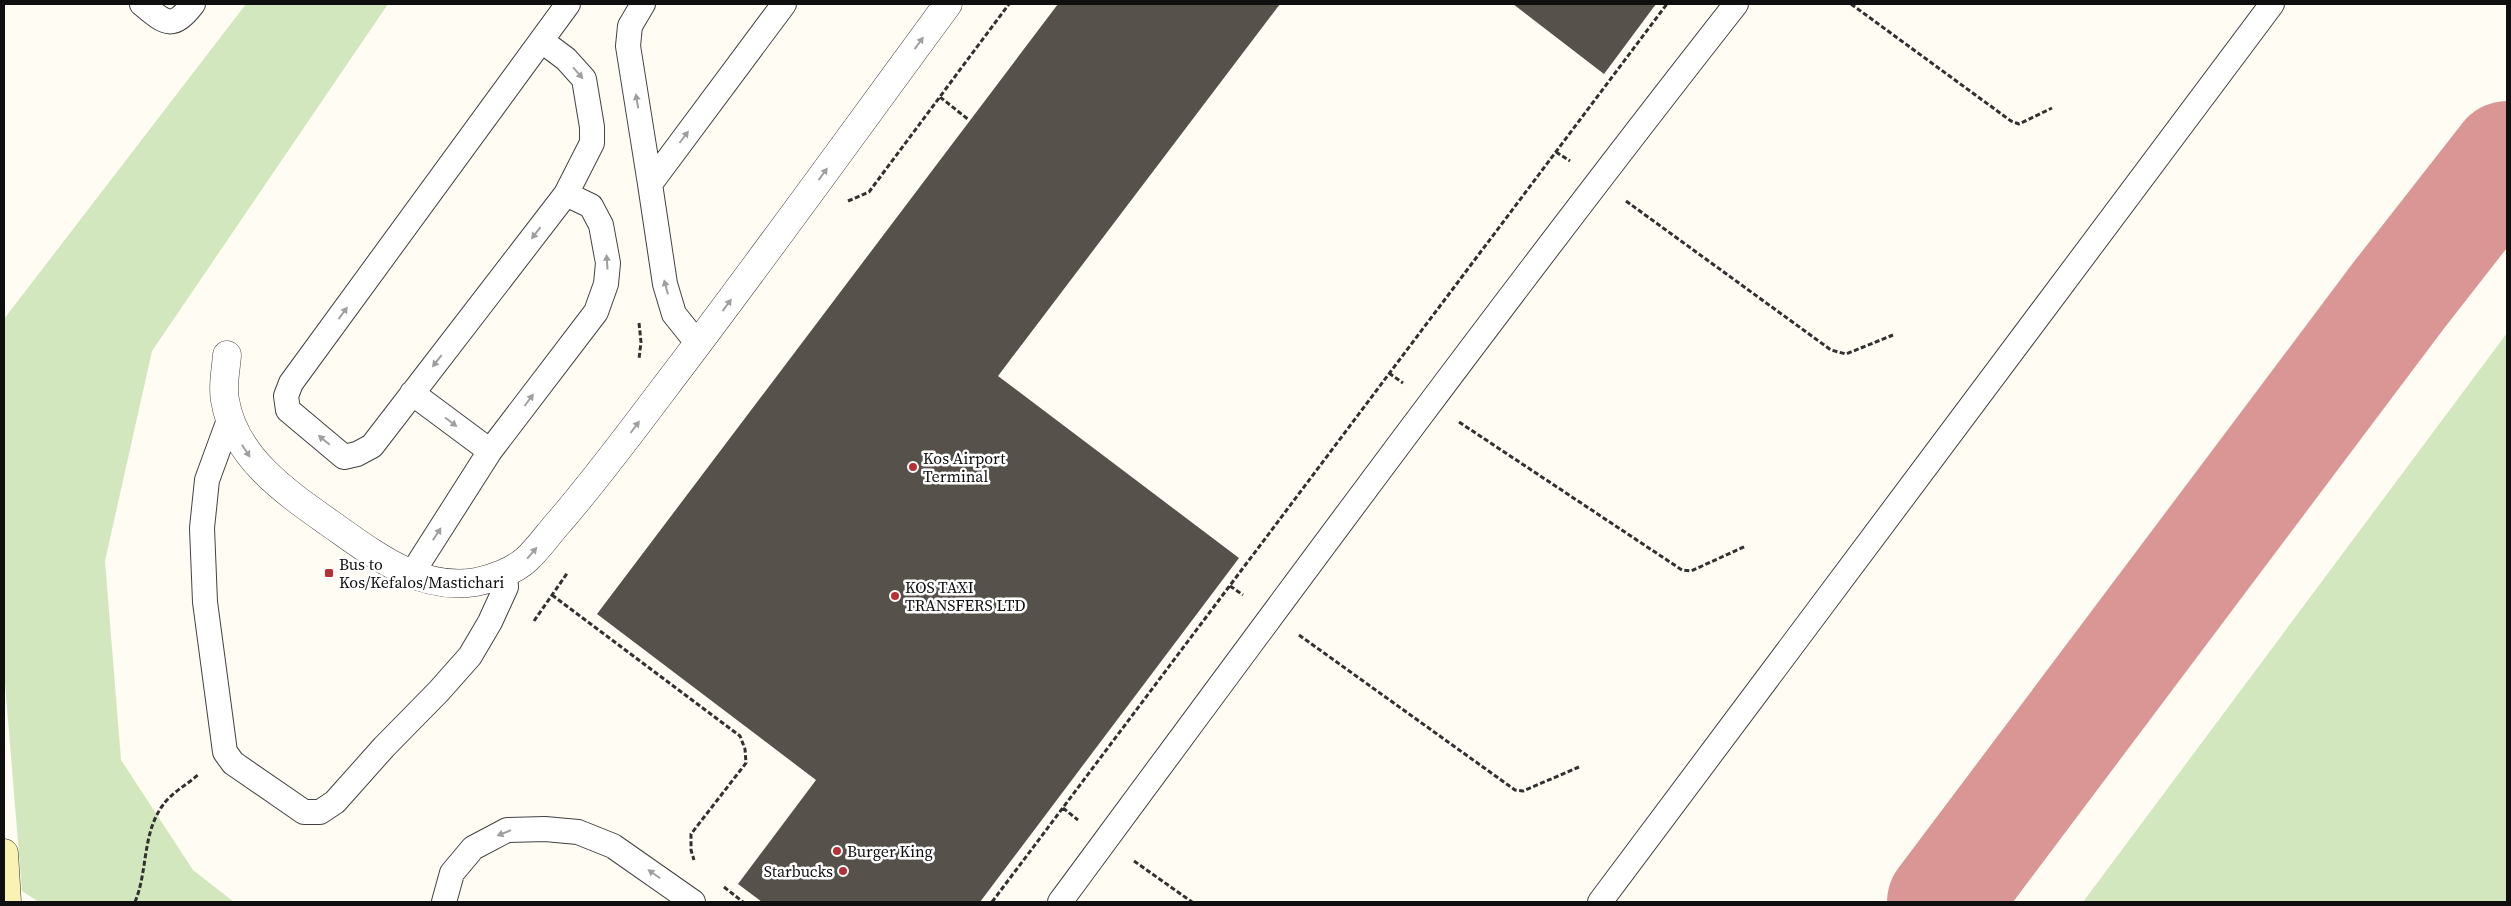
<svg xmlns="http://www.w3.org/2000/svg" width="2511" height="906" font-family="'Source Serif 4',serif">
<rect width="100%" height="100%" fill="#fefcf3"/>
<path fill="#d2e7be" d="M246,4H388L152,351L105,561L121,760L193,870L234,902H39L22,891L4,671V319Z
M2507,332V902H2083L2507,333Z"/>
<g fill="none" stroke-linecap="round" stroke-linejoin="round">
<path stroke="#da9694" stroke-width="112" d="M1943,902L2399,295L2507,157"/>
</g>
<path fill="#57514c" d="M1058,4H1280L998,376L1239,558L980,902H762L738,884L816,780L597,614Z
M1513,4H1656L1604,74Z"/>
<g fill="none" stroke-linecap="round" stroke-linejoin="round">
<defs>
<path id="service" d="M142,4C165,23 172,31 193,4
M643,4L630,26L628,46L650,184
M542,41L566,59L584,79L592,127V143L566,194L372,446L357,454L344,457L288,410L286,396L291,383L568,4
M698,344L674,314L665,284L650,184L784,4
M412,393L490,451
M229,420L207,480L202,528L205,602L225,752L233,763L304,812H320L335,802L384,747L439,691L470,656L490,622L506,587L505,573
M411,575L490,451L596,312L606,284L608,263L601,225L591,206L566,194
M444,902L452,873L473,848L507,830L545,829L578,832L613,846L693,902
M1060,902C1283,600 1505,298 1736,4
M1600,902L2272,4"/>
<path id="tertiary" d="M227,355C226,370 222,386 225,400C234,456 284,491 328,522C371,552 419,592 476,582C492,579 514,571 527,559C539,548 549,533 560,521C596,479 629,435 662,391C759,264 853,133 948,4"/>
<path id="secondary" d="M4,853L7,902"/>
</defs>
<use href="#service" stroke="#424242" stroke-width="26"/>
<use href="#tertiary" stroke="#424242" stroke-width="29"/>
<use href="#secondary" stroke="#313131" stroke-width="29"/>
<path stroke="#313131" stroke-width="3" stroke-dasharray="5 2.5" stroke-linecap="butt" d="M1851,4L2011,121L2019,124L2052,108
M940,97L969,120
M1556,152L1570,161
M848,201L869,192L1009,4
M1626,201L1831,350L1846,354L1893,335
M639,323L641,342L639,359
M1389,373L1403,383
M1459,422L1682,570L1691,571L1746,546
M1230,586L1243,595
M552,595L740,736L745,749L746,763L691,834V850L694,860
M534,621L568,572
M1299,635L1515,790L1523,791L1579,767
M1063,808L1078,820
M1134,861L1192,902
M724,887L743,902
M135,902C148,871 142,833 163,805C171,793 188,784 199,774
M992,902L1667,4"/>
<use href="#service" stroke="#fff" stroke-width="24"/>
<use href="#tertiary" stroke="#fff" stroke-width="28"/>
<use href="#secondary" stroke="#f9f2b3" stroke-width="28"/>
</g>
<defs><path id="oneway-solid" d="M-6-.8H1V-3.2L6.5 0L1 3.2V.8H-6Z" transform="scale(1.25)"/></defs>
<g fill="#9f9f9f">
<use href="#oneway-solid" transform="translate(919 43) rotate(-54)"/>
<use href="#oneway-solid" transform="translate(578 73) rotate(49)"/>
<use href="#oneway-solid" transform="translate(637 101) rotate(-99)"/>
<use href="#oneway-solid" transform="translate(684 137) rotate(-53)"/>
<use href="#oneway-solid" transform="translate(823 174) rotate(-54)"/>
<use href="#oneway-solid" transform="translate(536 233) rotate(128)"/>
<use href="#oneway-solid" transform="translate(607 262) rotate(-94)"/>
<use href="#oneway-solid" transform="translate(666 287) rotate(-105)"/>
<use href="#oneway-solid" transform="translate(727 305) rotate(-54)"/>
<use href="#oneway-solid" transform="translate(343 313) rotate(-54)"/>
<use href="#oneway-solid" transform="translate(437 361) rotate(128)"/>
<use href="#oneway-solid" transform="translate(529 400) rotate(-53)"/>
<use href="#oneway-solid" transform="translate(451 422) rotate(37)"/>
<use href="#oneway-solid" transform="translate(635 427) rotate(-53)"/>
<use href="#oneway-solid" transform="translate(324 440) rotate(-140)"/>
<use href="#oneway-solid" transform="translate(246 451) rotate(57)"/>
<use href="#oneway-solid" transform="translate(437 534) rotate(-57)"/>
<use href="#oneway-solid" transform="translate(532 553) rotate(-49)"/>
<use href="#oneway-solid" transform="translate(504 833) rotate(158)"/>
<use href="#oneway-solid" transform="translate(654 874) rotate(-145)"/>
</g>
<g fill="#b63135" stroke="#fff" stroke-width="2">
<circle cx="913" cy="467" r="5"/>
<rect x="324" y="568" width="10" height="10" rx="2.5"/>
<circle cx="895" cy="596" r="5"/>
<circle cx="837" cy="851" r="5"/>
<circle cx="843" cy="871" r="5"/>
</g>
<g text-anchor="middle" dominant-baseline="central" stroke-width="5" stroke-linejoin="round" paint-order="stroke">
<g font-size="16" fill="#0f0f0f" stroke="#fff" text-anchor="start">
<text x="923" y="458">Kos Airport<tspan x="923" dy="18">Terminal</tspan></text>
<text x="339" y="564">Bus to<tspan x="339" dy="18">Kos/Kefalos/Mastichari</tspan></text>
<text x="905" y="587">KOS TAXI<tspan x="905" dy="18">TRANSFERS LTD</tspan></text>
<text x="847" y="851">Burger King</text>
<text x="833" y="871" text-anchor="end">Starbucks</text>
</g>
</g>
<rect width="2511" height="906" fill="none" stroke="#0f0f0f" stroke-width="10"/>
</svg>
